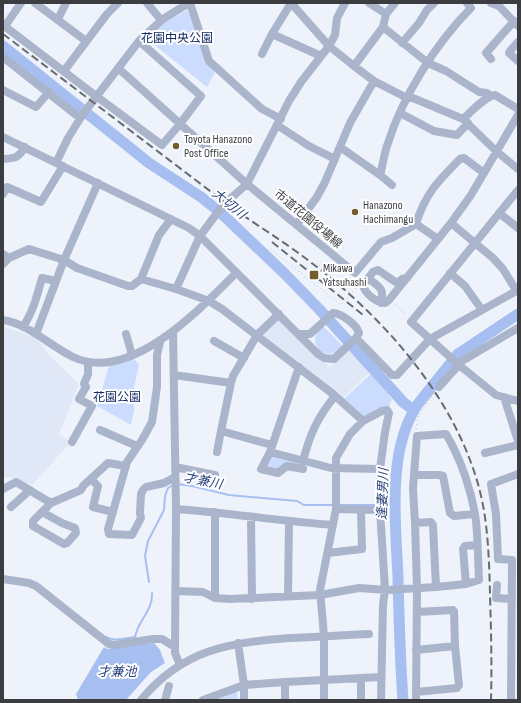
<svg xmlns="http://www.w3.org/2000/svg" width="521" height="703" font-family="'Sofia Sans Condensed','Noto Sans JP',sans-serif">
<rect width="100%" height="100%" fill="#eef2fb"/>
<path fill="#e0e7f6" d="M279,316L330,367L350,349L370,372L342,399L259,336Z
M3,326L36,338L49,355L79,384L59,434L71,442L32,485L9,477H3Z"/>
<path fill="#cbdcfe" d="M188,10L205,58L215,72L207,87L147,39L166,22Z
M324,327L343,346C341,348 338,351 336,352C324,359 310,345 317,333C318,331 322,328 324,327Z
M132,356L139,365L134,387V411L131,425L97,406L109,366Z
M372,373L392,399L389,407L363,419L344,399Z
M271,454L304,464L303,467L278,471L263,468Z
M237,690L238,700H211Z"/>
<path fill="#a7bff0" d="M154,643L160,650L165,663L151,672L126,700H78L76,694L104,647L107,649Z"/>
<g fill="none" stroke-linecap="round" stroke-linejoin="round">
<path stroke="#a7bff0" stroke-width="2" d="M177,484L192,486L229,495L297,501L304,505H333
M384,504H391L396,507
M340,505H377
M149,582L145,556L148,541L164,510L165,496L168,488L173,485
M106,637C115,642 126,638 135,637C138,620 153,611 152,593"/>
<path stroke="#a7bff0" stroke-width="11" d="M3,46L149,163L201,197L221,213L284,273L319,309L404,403L414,410
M403,700C400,659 399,619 398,578C396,524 386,451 418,404L458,354L518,314"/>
<path stroke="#b8bbc2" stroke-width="1" stroke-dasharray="1 3" stroke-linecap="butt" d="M267,250L269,248L341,305L356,288
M322,262L319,266L350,293
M395,305L407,315
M416,429L418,417L434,393"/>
<path stroke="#aab5cb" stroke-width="8" d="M35,3L86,41
M147,3L161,20
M190,3L209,61L262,109L281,119
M291,3L329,46L354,66L374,81L407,98H413L463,119L496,151L518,169
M369,3L386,14
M491,3L499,6L518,26
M58,19L66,3
M3,25L96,96L162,145L180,124L201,96L139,41
M5,26L21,3
M383,27L428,63L446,71L479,92L487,93L491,96
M272,34L321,56
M518,42L510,51L509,53L518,61
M402,43L419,23L427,10L434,3
M262,54L272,34L291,3
M3,57L80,118
M491,59L486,53L514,21
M354,66L383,27L386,14L395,3
M118,68L247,184L355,273L381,242L392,238L416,224C425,194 438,181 460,159L464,158L484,173
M64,71L107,14L118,3
M3,90L36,107L49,92
M400,113L434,131L457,135L468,123
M463,119C471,112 484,97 495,95L518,109
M277,125L309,146L335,159
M3,137L189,228L200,236L318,354L324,358L334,359L356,338L359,333C357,325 341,313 333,313L310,334H299
M340,147L380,175
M3,159C16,158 18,158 25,147
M56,163L68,138L83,114L139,41L163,19L189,3
M392,185L380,175C383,165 384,153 388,143C403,96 436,43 471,8L467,3
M518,190L411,322L459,365L496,395L518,401
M3,194L7,187L41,202L63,166
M499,213L518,228
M451,223L493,258L503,269L516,290
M297,224L317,197L325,182L350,123L374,81
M416,224L438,239
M3,254L9,258L3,264
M9,258L29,249L64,260L77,268L128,286H132L141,279L176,289L209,301L222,309L333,394L363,421
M450,273L465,286L482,310
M368,278C379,287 385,288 381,303
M407,278L402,279L397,283L378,270L373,272L363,285C365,294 377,303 385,303L389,300L451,223L471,195L518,115
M141,279L159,235L171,219
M176,289L200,236L223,205L247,184L289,101L301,82L329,46L335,35L337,18L345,3
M3,320C29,324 50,346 73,357C130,384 200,309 236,273
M23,327C33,312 37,296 42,278L56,281
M173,331L176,509L175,647V653L180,665
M36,334L64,260L98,183
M126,334L132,355
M356,338L392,375H397L430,339L518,290
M214,341L244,358
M160,342L157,355V387L152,422L142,440L127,462L108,529L109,534L132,535L141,518L140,513L141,494L143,490L146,487L164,483L175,477
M299,367L270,452L261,469L278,473L287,466L303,469
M174,375L231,383L233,376L257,335L279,314
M231,383L221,431L272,445
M439,387L462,361L518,328
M504,397L518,441
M100,430L137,446
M72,442L92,406L79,399L86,387L84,384L88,374V363
M217,452L221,431
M270,452L331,468L380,469
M485,453L518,445
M303,461C310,434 317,418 335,396
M175,467L215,475
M414,475H439L443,476L450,513L454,516L474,514
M91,479L98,486L93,507L113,512
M3,489L16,482L51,503
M11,507L30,490
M176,509C229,513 281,521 333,525
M336,509L380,510
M42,512L62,523L75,528L76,533L67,543L64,544L33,526V521L51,503L81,490L83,486L108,463L126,466
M215,512V598
M251,517L252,599
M415,523L413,488L417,436L446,434C461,459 472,492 476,521C478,541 478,560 479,580L466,584L436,587
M328,553L362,549L361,509
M3,579L29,583L36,586L109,644L114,645L153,639H162L175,647
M466,584L463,549L465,546L477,545
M497,585L496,598L512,599
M176,591L203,592L215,598L230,599L320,595L359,588L387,590L436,587L433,525L431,522L415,523L417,588L416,700
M288,596L289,522
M238,643L244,685V700
M416,650L455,646
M361,678V700
M285,682V700
M416,692L457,688L459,685L455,646L454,611L453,610L417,612
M141,700C182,650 229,642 290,638C317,637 343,635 369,634
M165,700L169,686
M203,700L244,685L285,682L381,677
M324,700V636L320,590L336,509V458L350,434L363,421L382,411L387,410L389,413L385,432L380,469V510L385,589L383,605L381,700
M511,700L512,560L498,559L496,514L491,484L518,474"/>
<path stroke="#686b6f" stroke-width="2" stroke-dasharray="8 4" stroke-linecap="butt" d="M3,34C76,89 149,145 222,200C252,223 284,241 313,264C384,318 453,396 478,484C488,519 489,557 490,594C491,629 492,664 491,700
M272,242L363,315"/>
</g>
<g fill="#735d2d" stroke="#fff" stroke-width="1.5">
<circle cx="176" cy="146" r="4"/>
<circle cx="355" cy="212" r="4"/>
<rect x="309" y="270" width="10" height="10" rx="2"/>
</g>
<g text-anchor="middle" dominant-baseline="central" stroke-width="4" stroke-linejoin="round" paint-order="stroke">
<g font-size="12" fill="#162c65" stroke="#fff">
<text x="177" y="38">花園中央公園</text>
<text x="117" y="397">花園公園</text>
</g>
<g font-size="12" fill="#3b3d40" stroke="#fff" text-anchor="start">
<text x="184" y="139">Toyota Hanazono<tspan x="184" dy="14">Post Office</tspan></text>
<text x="363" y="205">Hanazono<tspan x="363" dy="14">Hachimangu</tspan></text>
<text x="323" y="268">Mikawa<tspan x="323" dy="14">Yatsuhashi</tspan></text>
</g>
<g font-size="12" fill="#3b3d40" stroke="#fff">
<text transform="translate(308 219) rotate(40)">市道花園役場線</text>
</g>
<g font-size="13" font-style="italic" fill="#2a437e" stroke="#fff">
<text transform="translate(229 204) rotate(39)">大切川</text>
<text transform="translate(203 481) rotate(11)">才兼川</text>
<text transform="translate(383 494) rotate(-88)">逢妻男川</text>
<text x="117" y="672">才兼池</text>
</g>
</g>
<rect width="521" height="703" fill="none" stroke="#3b3d40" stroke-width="8"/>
</svg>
